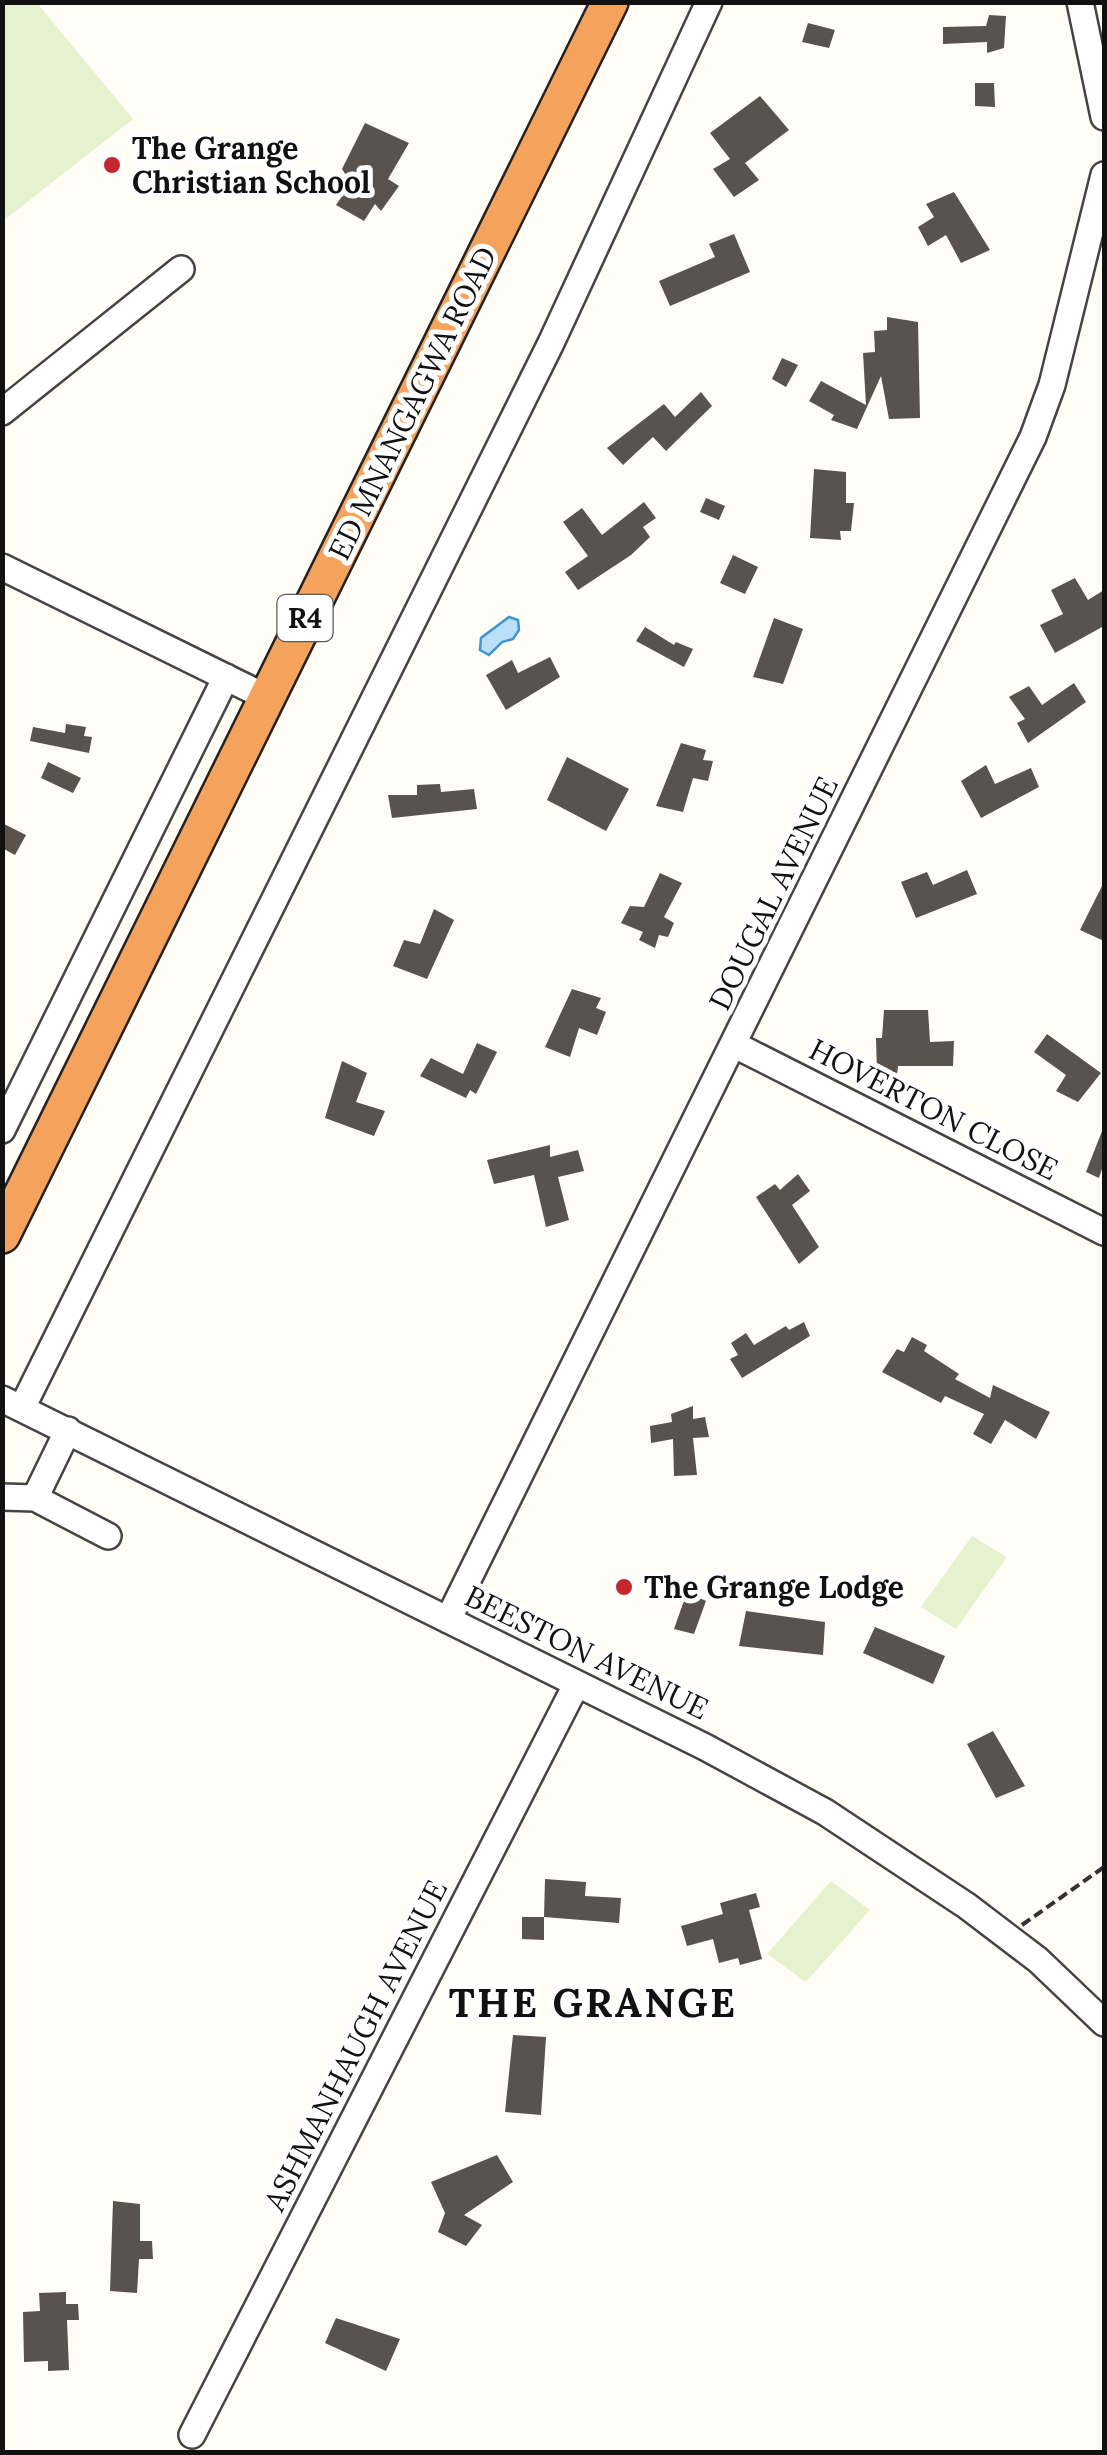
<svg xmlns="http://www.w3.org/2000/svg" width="1107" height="2455" font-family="Lora,serif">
<rect width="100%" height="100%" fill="#fffdf5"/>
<path fill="#e6f2cf" d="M3,2L37,3L133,119L3,221Z
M972,1536L1007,1557L956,1629L921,1607Z
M831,1881L870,1910L806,1982L767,1954Z"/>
<path fill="#b9e0f7" stroke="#3f96cf" stroke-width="2.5" d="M509,617L518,620L519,630L513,639L502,642L489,655L480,650L481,638Z"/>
<path fill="#5a524d" d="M989,15L1006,16L1004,48L987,53V42L943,44V27L986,26Z
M808,23L835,30L829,48L802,42Z
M975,83H994L995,107L975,106Z
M760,96L789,130L745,163L759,180L734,197L713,169L730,159L710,133Z
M365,123L409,143L388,179L399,186L381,211L375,204L364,221L336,205L351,183L342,169Z
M954,192L990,250L961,263L946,235L928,246L918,227L934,217L926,204Z
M734,234L750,272L670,306L659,281L715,257L709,244Z
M887,317L918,322L920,418L889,419L881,376L857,429L831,420L834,415L809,401L821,381L866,405L863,353L875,352L874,331L887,330Z
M782,358L798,365L786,387L772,379Z
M701,392L712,406L666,451L653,437L623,465L607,448L664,404L675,417Z
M814,469L846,472V503H854L851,531H840L841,540L810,538Z
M706,498L725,506L719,520L700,512Z
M644,502L656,518L643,527L650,537L631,555L578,590L565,572L588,556L563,522L582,508L602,535Z
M733,555L758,567L745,594L720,583Z
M1075,578L1088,600L1104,590V626L1055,653L1040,625L1063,614L1051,590Z
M774,618L803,629L783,684L753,677Z
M645,627L674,645L676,642L693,649L684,667L636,641Z
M550,657L560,677L506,710L486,675L512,660L518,673Z
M1074,683L1086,702L1028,743L1017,723L1025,719L1009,697L1029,686L1042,705Z
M66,724L86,727L84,736L92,737L89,753L30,741L33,727L65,733Z
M681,743L706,750L703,760L713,761L708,781L693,778L683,812L656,806Z
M567,757L629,789L606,831L547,800Z
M48,762L81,778L73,793L41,778Z
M986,765L995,784L1031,768L1039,787L981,818L961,781Z
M440,784L441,792L474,789L477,809L392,818L388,795H417V785Z
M2,823L26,835L15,855L2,848Z
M967,870L977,894L916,918L901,882L927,872L933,885Z
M660,873L682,883L664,917L674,923L668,937L659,935L655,948L639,940L643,932L621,923L630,906L644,907Z
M1104,882V941L1080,930Z
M434,909L454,920L427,979L393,966L404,940L420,944Z
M572,989L601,998L596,1008L606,1012L597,1035L579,1028L570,1057L545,1047Z
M884,1010H928L930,1042L954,1041L953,1066H898L897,1075L877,1074L876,1038H882Z
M1047,1034L1101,1073L1078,1102L1056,1091L1066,1075L1034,1052Z
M477,1043L497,1052L476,1094L470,1090L466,1098L420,1076L431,1058L463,1074Z
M342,1061L367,1073L356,1102L385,1111L374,1136L325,1118Z
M1104,1126V1163L1099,1178L1086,1172Z
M550,1145V1157L578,1150L584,1171L558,1177L569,1220L546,1227L534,1175L494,1184L487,1160Z
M798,1174L810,1191L792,1205L819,1247L799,1264L756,1197L775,1184L780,1190Z
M804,1322L810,1336L742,1378L730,1359L738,1355L731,1343L746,1333L754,1345L786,1326L789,1330Z
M912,1337L927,1345L924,1351L959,1374L955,1379L990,1398L993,1385L1050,1412L1036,1439L1005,1420L991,1444L973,1434L984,1414L945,1396L941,1403L882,1372L897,1349L904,1352Z
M693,1406V1419L705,1417L709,1437L693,1438L697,1475L674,1476L673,1439L651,1443L650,1426L672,1422L671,1414Z
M879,1582L897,1592L887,1610L870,1600Z
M687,1592L706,1601L694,1634L674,1629Z
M746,1611L825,1622L823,1655L739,1646Z
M875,1627L945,1656L933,1684L863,1653Z
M993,1731L1025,1786L996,1798L967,1744Z
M545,1879L586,1882L585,1896L621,1898L619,1923L544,1917Z
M756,1893L760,1907L749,1910L762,1959L740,1965L738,1958L719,1963L713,1939L687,1946L681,1926L723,1914L720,1903Z
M522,1917H544V1940L522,1939Z
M513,2035L546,2037L541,2115L505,2112Z
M497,2155L513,2182L464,2215L482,2225L466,2246L438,2232L445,2213L431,2182Z
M113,2201L140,2204V2241H152L153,2259H139L137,2293L110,2291Z
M66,2292V2304H78L79,2320H67L69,2370L48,2371V2361L24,2362L23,2312L40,2311L39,2293Z
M336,2318L400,2339L386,2371L325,2343Z"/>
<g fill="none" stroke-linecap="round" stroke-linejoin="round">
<defs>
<path id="minor" d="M1080,2L1104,117
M2,412L181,269
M2,567L266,697
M735,1045L1104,1232
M2,1130L226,677
M2,1399L705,1747L825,1812L967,1906L1038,1960L1104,2023
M22,1408L551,343L709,2
M2,1497L35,1498L68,1430
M35,1498L108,1536
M448,1620L1033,437L1052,385L1104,175
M192,2435L576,1685"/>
<path id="highway" d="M2,1235L610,2"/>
</defs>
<use href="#minor" stroke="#444" stroke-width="30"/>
<use href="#highway" stroke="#222" stroke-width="40"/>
<path stroke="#333" stroke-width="4" stroke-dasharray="10 5" stroke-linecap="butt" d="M1022,1925L1104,1867"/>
<use href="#minor" stroke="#fff" stroke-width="25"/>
<use href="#highway" stroke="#f5a25d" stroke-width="35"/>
</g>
<g fill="#c4262e" stroke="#fff" stroke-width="4">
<circle cx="112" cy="165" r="10"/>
<circle cx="624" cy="1587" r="10"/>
</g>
<g text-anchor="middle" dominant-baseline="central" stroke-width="10" stroke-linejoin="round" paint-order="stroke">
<rect fill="#fff" stroke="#585858" stroke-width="2.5" x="277.5" y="595" width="55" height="46" rx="8"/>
<g font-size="28" font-weight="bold" fill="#111">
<text x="305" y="618">R4</text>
</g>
<g font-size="30" font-weight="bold" fill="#111" stroke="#fff" text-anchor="start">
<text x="132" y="148">The Grange<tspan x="132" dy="34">Christian School</tspan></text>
<text x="644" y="1587">The Grange Lodge</text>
</g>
<g font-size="30" fill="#111" stroke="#fff">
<text transform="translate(412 403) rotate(-64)">ED MNANGAGWA ROAD</text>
<text transform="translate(773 893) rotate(-64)">DOUGAL AVENUE</text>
<text transform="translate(934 1109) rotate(27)">HOVERTON CLOSE</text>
<text transform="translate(587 1652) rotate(26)">BEESTON AVENUE</text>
<text transform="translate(355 2045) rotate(-63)">ASHMANHAUGH AVENUE</text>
</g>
<g font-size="40" font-weight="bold" letter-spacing="2.5" fill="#111" stroke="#fff">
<text x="593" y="2002">THE GRANGE</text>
</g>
</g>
<rect width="1107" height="2455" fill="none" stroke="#111111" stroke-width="10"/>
</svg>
